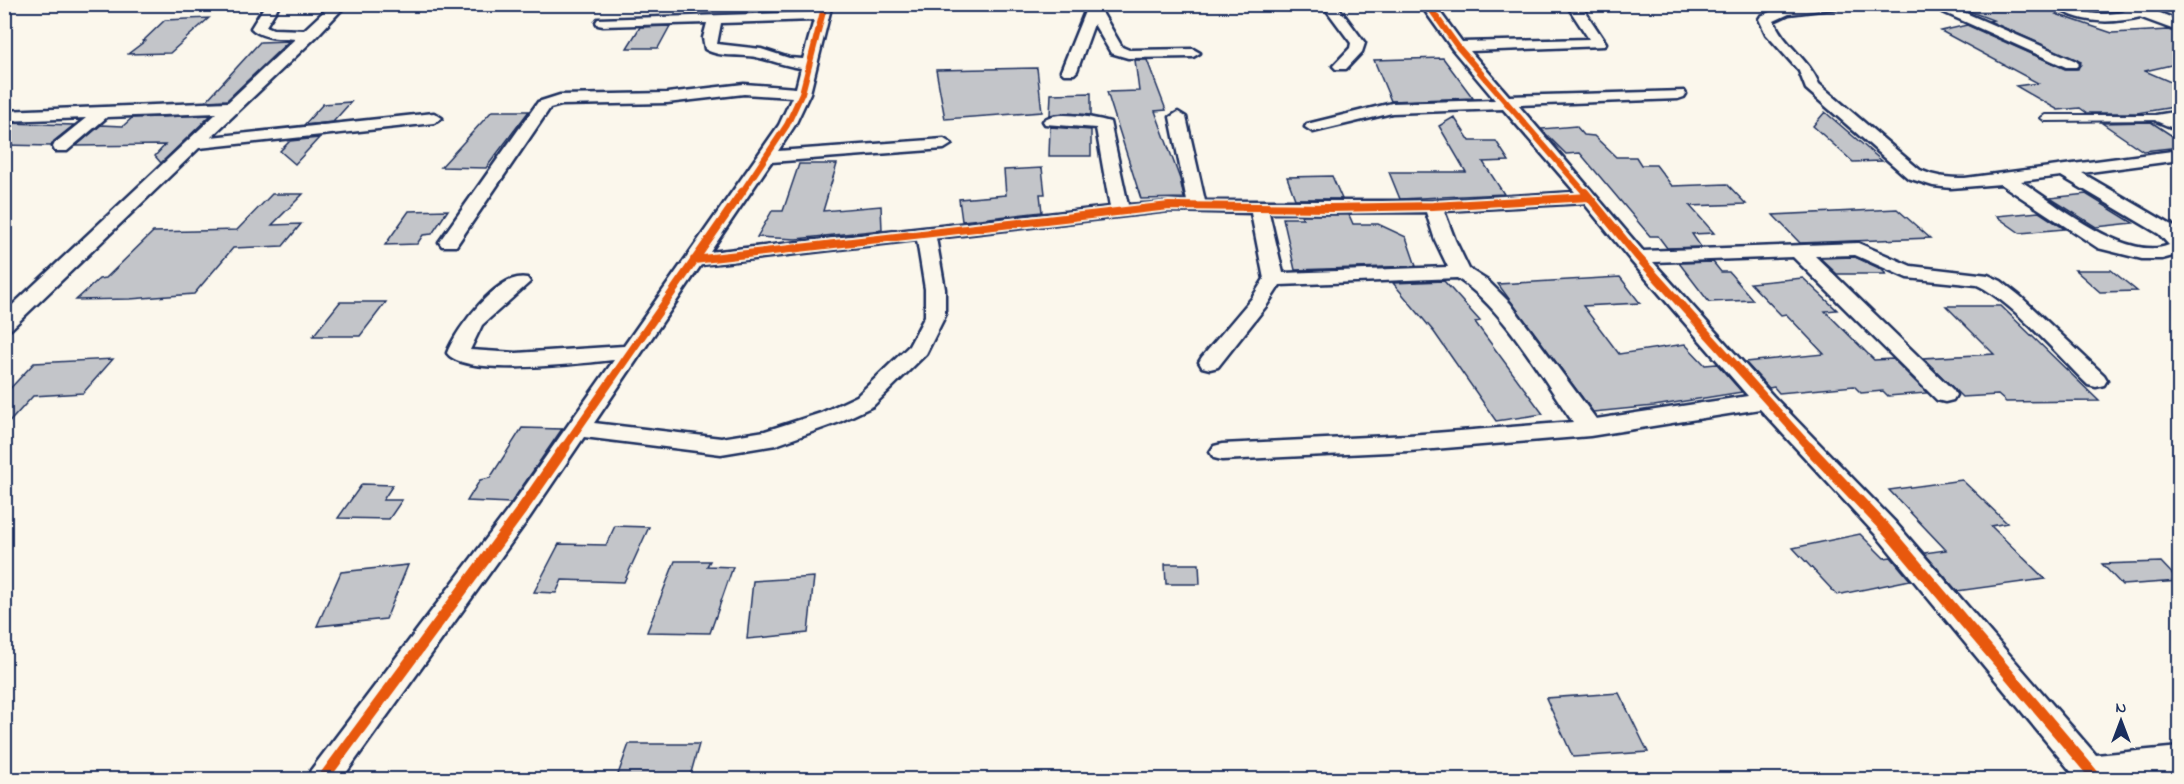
<svg xmlns="http://www.w3.org/2000/svg" width="2184" height="784" font-family="'Indie Flower',sans-serif">
<rect width="100%" height="100%" fill="#fbf7ec"/>
<filter id="ink" filterUnits="userSpaceOnUse"><feTurbulence type="fractalNoise" baseFrequency=".0167" numOctaves="2"/><feDisplacementMap in="SourceGraphic" scale="12" xChannelSelector="R" yChannelSelector="G"/><feConvolveMatrix kernelMatrix="1 2 1 2 8 2 1 2 1" color-interpolation-filters="sRGB"/></filter>
<g filter="url(#ink)">
<path fill="#c3c5c9" stroke="#1b2f5e" stroke-width="1.5" d="M1959,4H2059L2060,12L2056,14L2112,33L2168,30L2180,34V63L2145,71L2180,86V106L2137,113H2087L2080,108L2058,110L2016,86L2038,83L1941,31L1967,25L2065,69H2078L2081,62L1989,21L1993,20L1958,7Z
M209,18L170,53L128,54L145,41H143L165,20Z
M670,26L658,48H627L640,27Z
M289,41L227,100L206,101L260,42Z
M1443,58L1473,98L1391,101L1374,60Z
M1135,60H1147L1166,110L1155,111L1180,179L1184,198L1141,199L1107,92L1139,91Z
M1037,68L1042,112L945,119L936,70Z
M1091,93V115L1065,113L1050,115L1051,94Z
M351,102L333,122L304,125L323,104Z
M492,111H529L486,168L441,167Z
M1825,112L1882,161L1853,162L1813,126Z
M211,115L161,163L155,156L165,145L76,146L101,125L123,126L132,118Z
M1454,117L1470,141H1496L1509,161L1483,162L1504,194L1400,199L1389,172H1466L1439,126Z
M2151,122L2180,141V147L2143,151L2102,123Z
M4,123H6L74,125L54,141L51,146L4,145Z
M1576,126L1584,135L1594,136L1616,157H1636L1641,165H1656L1672,186L1727,184L1746,204L1690,206L1714,233L1692,234L1701,247L1667,248L1658,236H1650L1580,153L1566,154L1541,129Z
M1050,127L1091,130V156H1049Z
M319,138L295,164L280,151L290,141Z
M799,164H837L823,211L881,206L882,230L796,239L757,237L772,211H783Z
M1042,168L1045,194H1040L1042,212L962,221L959,199L1006,195L1004,170Z
M1332,176L1342,199H1295L1287,177Z
M272,194H303L272,225L301,224L283,246L233,248L194,294L130,299L76,300L99,279L106,278L153,232L237,230Z
M2086,194L2133,223L2096,227L2050,198Z
M1897,209L1930,238L1800,243L1773,215Z
M448,210L432,234L423,235L417,244L385,245L409,211Z
M2039,212L2065,229L2020,233L1996,216Z
M1301,215H1349L1353,224H1378L1406,237L1416,266L1295,270L1283,218H1303Z
M1855,257L1881,269L1886,274H1837L1820,258Z
M1713,262L1721,272H1729L1753,300L1709,302L1679,263Z
M2075,270H2111L2137,291L2100,292Z
M1620,277L1640,303L1583,306L1619,354L1685,344L1705,365L1717,364L1742,392L1654,406L1593,412L1498,284Z
M1803,278L1837,310L1825,311L1874,360L1893,359L1927,393L1888,396L1883,391L1861,393L1854,386L1779,393L1774,387L1769,388L1745,362L1824,354L1786,314L1781,315L1750,283Z
M1444,281L1480,321L1475,322L1543,414L1496,421L1434,332L1393,283Z
M340,302H386L360,336H313Z
M1946,306H2001L2099,401L2006,402L1998,395L1962,397L1923,358L1994,354Z
M113,359L83,393L33,396L4,428V395L34,363Z
M522,428L562,429L511,503L467,501L480,480L490,478Z
M1962,480L2007,523L1991,526L2045,579L1957,591L1924,553L1946,550L1889,490Z
M362,484L393,485L383,500H402L389,519L338,518Z
M615,526L649,527L624,582L562,580L556,593L534,592L559,544L606,545Z
M1860,534L1884,558L1891,557L1910,580L1837,595L1793,548Z
M675,561H710L707,566L733,567L710,633L647,632Z
M2161,562L2179,581L2122,585L2102,564Z
M1165,564H1199L1200,584H1166Z
M408,565L386,619L317,626L341,572Z
M814,577L808,633L747,639L753,581Z
M1619,693L1648,752L1573,757L1546,698Z
M629,744H699L689,780H616Z"/>
<g fill="none" stroke-linecap="round" stroke-linejoin="round">
<defs>
<path id="service" d="M2162,115L2165,116V120L2045,121L2041,118L2045,115Z"/>
<path id="minor" d="M263,4H277L278,7L266,26L273,29L304,30L332,4H347L315,38L211,137L434,113L442,118L434,123L199,148L11,329L4,331V313L217,113L107,117L67,151H55L53,147L55,143L86,118L4,121V111L228,102L295,39C281,38 262,39 251,28L264,7Z
M818,4H832L810,93L795,125L778,151L944,139L952,144L944,149L771,162L710,252L1110,207L1096,128L1045,124L1043,121C1053,109 1096,118 1110,122L1128,205L1187,201L1170,117L1178,112L1186,117L1205,201H1433L1575,192L1503,109L1392,113L1313,132L1305,127L1307,124L1392,103L1495,100L1453,50L1420,4H1434L1462,42L1589,39L1566,4H1580L1606,43L1604,46L1470,51L1509,96L1684,91L1686,94L1684,97L1678,99L1518,105L1643,251L1858,243L1911,266L1988,275L2001,281L2020,296L2104,375L2107,380L2104,385L2096,387L2088,385C2059,357 2012,301 1977,285L1907,278L1855,255L1815,256L1953,390L1956,395L1953,400L1945,402L1937,400L1793,257L1653,262L1773,396L1894,521L2096,755L2180,747V775L2125,780H2078L1876,535L1760,409L1590,436L1409,451L1222,460L1214,458L1210,452L1214,446L1222,444L1409,435L1573,422C1540,375 1505,310 1457,278L1280,285L1267,305L1218,367L1210,369L1202,367L1199,362L1202,357L1252,298L1264,279L1251,213L1169,211L936,238L945,289V316L926,354L873,406L837,423L776,445L721,454L584,437L529,518L341,780H307L311,770L511,506L614,360C584,363 464,378 447,353C456,329 499,271 527,278L530,282L482,325L470,350L516,353L624,346L758,155L779,125L792,97L744,94L667,103L561,105L550,108L456,246H442L439,242L538,102L560,95L667,93L744,84L796,88L801,68C786,66 774,61 760,58C742,53 722,59 705,49L703,38L707,23L603,26L598,25L596,22L598,19L816,12ZM814,20L803,59L789,58L761,49L717,44L721,23ZM1584,203L1631,261L1748,396L1596,419L1510,303L1488,281L1469,269L1455,240L1444,211ZM1426,212L1435,240L1448,267L1283,273L1269,213ZM917,240L925,289V316L909,346L857,396L821,413L765,431L721,438L594,423L701,265Z
M1088,4H1102L1100,9L1122,47L1129,50L1193,49L1200,53L1193,57L1128,58L1111,53L1094,24L1077,71L1074,74H1064L1061,71Z
M1322,4H1336L1365,43L1362,52L1346,69H1336L1333,66L1350,48L1351,43Z
M1798,4H1845L1838,8L1789,14L1774,21C1784,45 1809,59 1819,84L1920,170C1935,177 1949,178 1965,178L2180,150V160L2082,173L2173,226L2180,233V254L2162,259H2142L2098,248L2001,184L1951,188L1933,186L1908,178L1806,89L1799,71L1766,34L1759,19L1761,16L1781,7ZM2061,176L2159,234L2169,245C2127,263 2055,203 2021,181Z
M1925,4H1945L2076,61L2079,64L2076,67H2066Z
M2061,4H2075C2086,21 2122,12 2140,9L2147,13L2145,16C2116,23 2089,25 2062,11Z
M2180,111V131L2156,121L2154,118L2156,115Z"/>
<path id="tertiary" d="M2113,4H2138L2180,21V32L2115,8Z"/>
</defs>
<use href="#service" stroke="#1b2f5e" stroke-width="4"/>
<use href="#minor" stroke="#1b2f5e" stroke-width="5"/>
<use href="#tertiary" stroke="#1b2f5e" stroke-width="5"/>
<use href="#service" fill="#fbf7ec" fill-rule="evenodd"/>
<use href="#minor" fill="#fbf7ec" fill-rule="evenodd"/>
<use href="#tertiary" fill="#fbf7ec" fill-rule="evenodd"/>
<defs>
<path id="cycleway-far2" d="M1427,4L1458,47L1586,194
M741,194L787,125L802,93L825,4"/>
<path id="cycleway-far1" d="M1585,192L1638,257L1810,448
M694,260L1169,206L1331,208L1433,206L1589,197
M564,448L742,192"/>
<path id="cycleway" d="M1808,447L1885,528L2098,780
M322,780L520,512L565,447"/>
</defs>
<use href="#cycleway-far2" stroke="#fbf7ec" stroke-width="8"/>
<use href="#cycleway-far1" stroke="#fbf7ec" stroke-width="12"/>
<use href="#cycleway" stroke="#fbf7ec" stroke-width="15"/>
<use href="#cycleway-far2" stroke="#e8590c" stroke-width="6"/>
<use href="#cycleway-far1" stroke="#e8590c" stroke-width="8"/>
<use href="#cycleway" stroke="#e8590c" stroke-width="11"/>
</g>
</g>
<rect width="2184" height="784" fill="none" stroke="#fbf7ec" stroke-width="24"/>
<rect x="12" y="12" width="2160" height="760" fill="none" stroke="#1b2f5e" stroke-width="2" filter="url(#ink)"/>
<g transform="translate(2121 721)" stroke="#fbf7ec" stroke-width="4.5" paint-order="stroke">
<path d="M0-4.5L10 22L0 15L-10 22Z" fill="#1b2f5e"/>
<text y="-9" font-size="16" font-weight="bold" text-anchor="middle" fill="#1b2f5e">N</text>
</g>
</svg>
